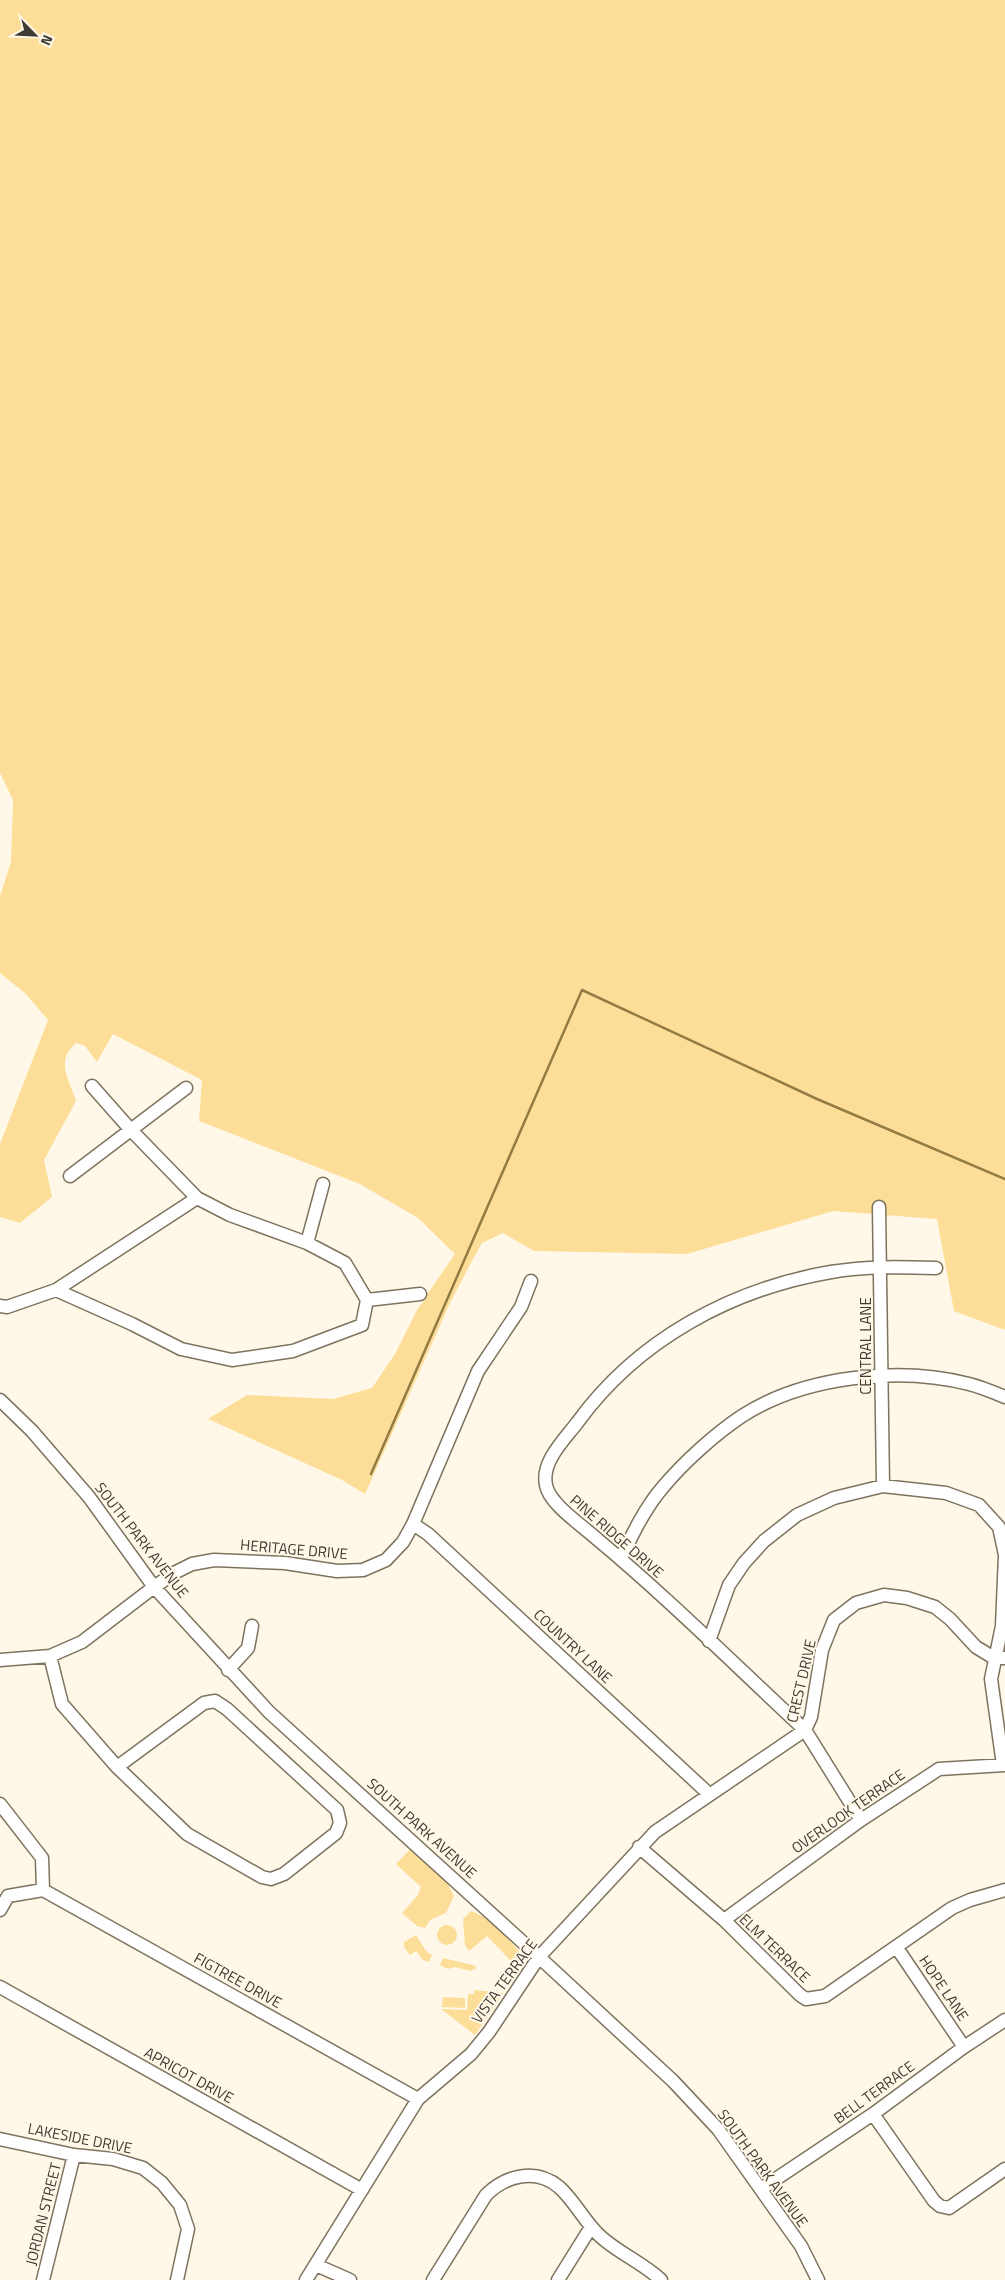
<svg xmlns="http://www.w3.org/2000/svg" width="1005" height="2280" font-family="'Titillium Web',sans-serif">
<rect width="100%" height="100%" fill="#fff8e9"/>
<path fill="#fdde99" d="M0,0H1005V1330L954,1311L937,1219L884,1215V1202H874V1214L833,1211L687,1254L534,1251L503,1233L482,1243L472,1261L450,1303L365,1494L342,1480L208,1419L247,1395L333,1399L372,1388L395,1354L418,1308L426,1299V1296L455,1254L418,1218L360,1184L199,1121L202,1080L113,1034L97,1062L85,1046L76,1043C55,1061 69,1079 76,1101L44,1160L52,1197L20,1223L0,1217V1144L48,1020L25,993L0,973V896L11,862L13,800L0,773Z
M410,1849L446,1881L454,1896L446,1913L430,1920L425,1928L417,1926L402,1913L418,1895L421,1887L396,1864Z
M471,1911C493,1919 509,1940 525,1958L512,1962L487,1936L469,1951L465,1945L463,1919Z
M437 1935a10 10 0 1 1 20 0a10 10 0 1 1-20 0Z
M416,1935L426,1951L432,1955L429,1962L423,1960L416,1951L410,1955L404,1947V1942Z
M443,1958L473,1965L477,1968L470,1971L455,1967L448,1969L440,1965Z
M474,1990L503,1993L475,2035L441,2009L467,2010L468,1994H474Z
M443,1997L465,1998V2008L442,2007Z"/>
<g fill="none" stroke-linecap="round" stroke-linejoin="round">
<path stroke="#937b44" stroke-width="2.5" d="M371,1474L582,990L817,1099L1005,1179"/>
<defs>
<path id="minor" d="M92,1086L130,1129L197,1198
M70,1176L186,1088
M879,1207L883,1486
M307,1243L323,1184
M367,1300L420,1294
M0,1306L7,1307L56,1290L197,1198L230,1215L307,1243L345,1263L367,1300L362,1325L293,1351L232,1360L181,1349L132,1324L56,1290
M0,1400L32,1431L89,1497L154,1587L269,1712L539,1957L673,2081L718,2129L801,2246L818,2280
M413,1524L428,1534L709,1794
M621,1558C633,1533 645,1508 663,1487C684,1462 715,1434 742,1416C804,1376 899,1366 969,1384C981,1387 993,1392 1005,1397
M709,1641L729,1585L744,1563L764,1541L797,1515L834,1498L883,1486L946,1493L979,1505L999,1527L1005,1555L1002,1626L991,1679L1003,1765
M50,1656L62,1704L117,1767L187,1834L262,1877L271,1879L284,1874L336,1833L340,1823L337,1810L227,1709L215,1701L204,1703L117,1767
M0,1660L50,1656L82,1642L154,1587L176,1572L192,1564L214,1560L285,1563L337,1571L363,1570L386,1560L403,1542L413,1524L478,1371L521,1307L531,1281
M228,1670L248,1648L252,1626
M0,1804L42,1858L43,1890L8,1896L0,1910
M861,1820L805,1730L811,1717L822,1650L834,1620L856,1603L884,1595L907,1598L935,1607L950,1619L976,1647L994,1658H1005
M639,1847L724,1920L800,1995L806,1999L825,1996L952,1908L970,1900L1005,1890
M43,1890L418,2099
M724,1920L861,1820L939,1769L1005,1765
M897,1948L964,2047
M0,1987L362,2190
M873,2114L934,2201L940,2206L949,2208L1005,2169
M0,2139L74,2155L113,2159L143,2168L162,2183L180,2205L188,2229L177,2280
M761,2189L873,2114L964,2047L1005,2020
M316,2265L350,2280
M43,2280L74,2155
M306,2280L418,2099L471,2054L489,2032L539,1957L655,1832L805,1730C736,1666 669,1599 597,1539C583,1526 549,1504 546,1485C541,1462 564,1440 577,1423C637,1340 731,1289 831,1272C866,1266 901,1267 936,1268
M433,2280L486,2195C506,2175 536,2168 559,2187C575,2201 585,2223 601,2237C620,2254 643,2263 661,2280
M558,2280L591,2227"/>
</defs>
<use href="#minor" stroke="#7d735e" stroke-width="15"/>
<use href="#minor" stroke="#fff" stroke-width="12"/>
</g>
<g text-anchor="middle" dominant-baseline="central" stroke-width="4" stroke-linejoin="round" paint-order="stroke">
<g font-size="15" fill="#3f3b32" stroke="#fff8e9">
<text transform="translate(865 1346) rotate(-90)">CENTRAL LANE</text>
<text transform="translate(617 1536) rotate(41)">PINE RIDGE DRIVE</text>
<text transform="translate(142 1540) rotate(52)">SOUTH PARK AVENUE</text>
<text transform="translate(294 1549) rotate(5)">HERITAGE DRIVE</text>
<text transform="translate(573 1646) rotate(43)">COUNTRY LANE</text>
<text transform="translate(801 1681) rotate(-77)">CREST DRIVE</text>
<text transform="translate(848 1811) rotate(-35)">OVERLOOK TERRACE</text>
<text transform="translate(422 1828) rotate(42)">SOUTH PARK AVENUE</text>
<text transform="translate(775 1948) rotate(44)">ELM TERRACE</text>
<text transform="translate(238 1980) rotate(29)">FIGTREE DRIVE</text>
<text transform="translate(504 1981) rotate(-54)">VISTA TERRACE</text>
<text transform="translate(944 1988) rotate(56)">HOPE LANE</text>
<text transform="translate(189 2075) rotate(29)">APRICOT DRIVE</text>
<text transform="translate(874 2092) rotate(-36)">BELL TERRACE</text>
<text transform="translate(80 2138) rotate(11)">LAKESIDE DRIVE</text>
<text transform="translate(763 2168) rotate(54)">SOUTH PARK AVENUE</text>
<text transform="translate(43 2214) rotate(-76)">JORDAN STREET</text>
</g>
</g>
<g transform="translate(35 35) rotate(114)" stroke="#fff8e9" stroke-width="4" paint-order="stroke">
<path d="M0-4L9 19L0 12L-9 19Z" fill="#3f3b32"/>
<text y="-8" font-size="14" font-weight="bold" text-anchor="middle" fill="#3f3b32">N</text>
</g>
</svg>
